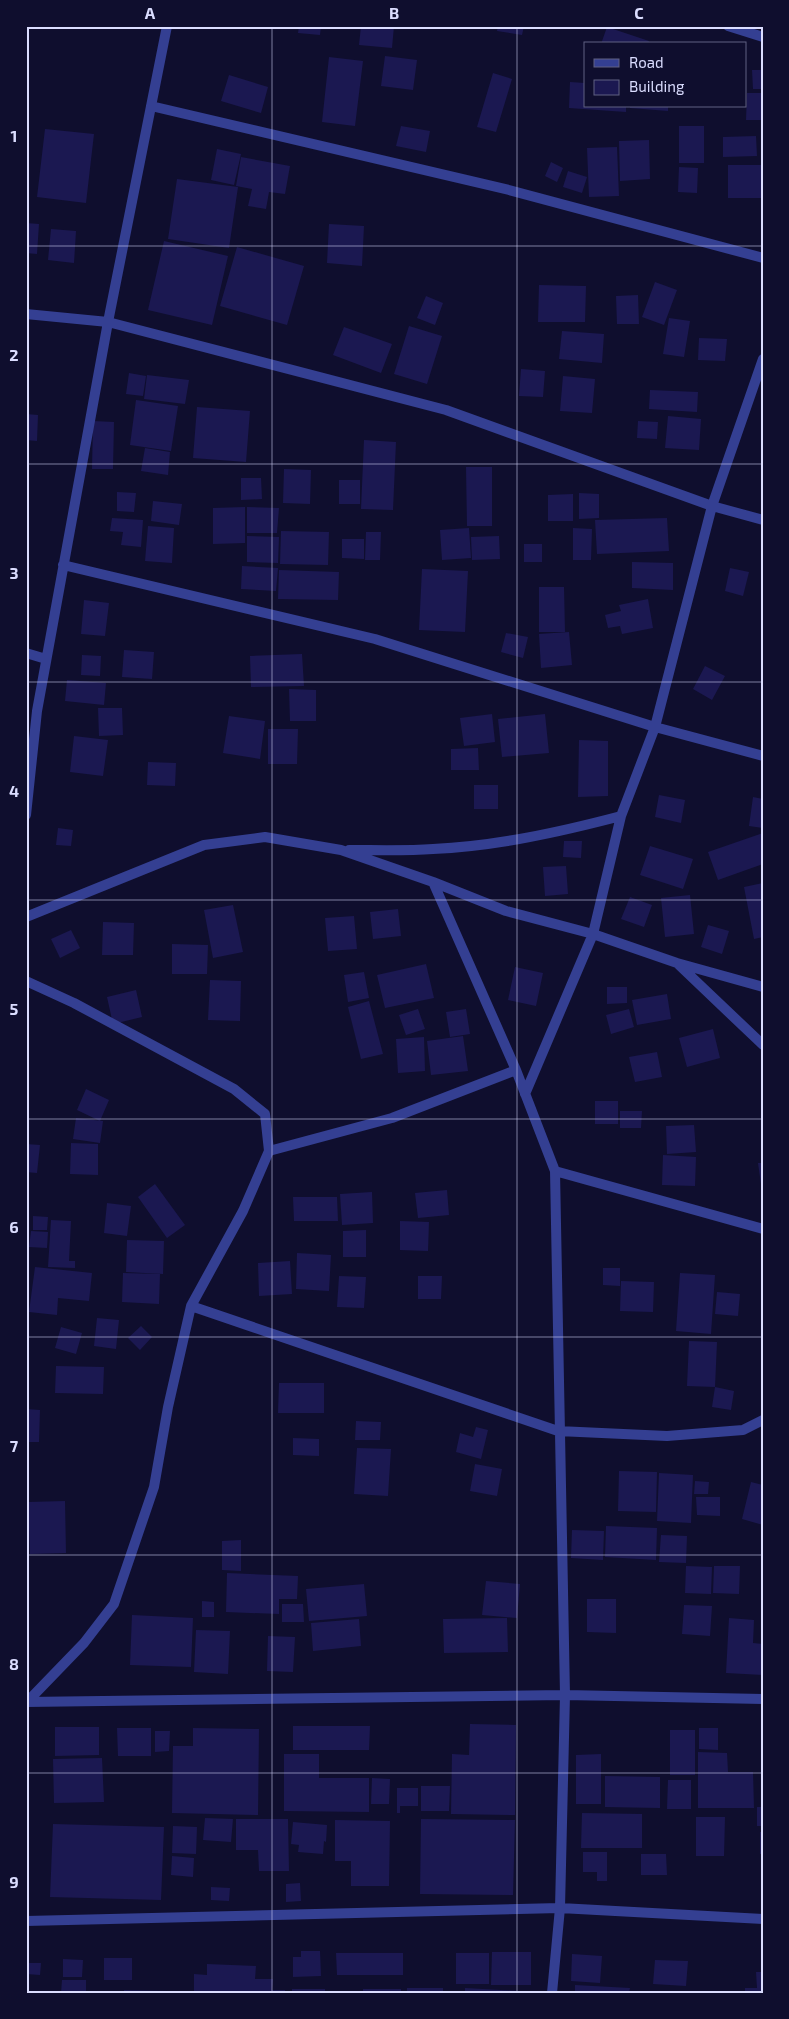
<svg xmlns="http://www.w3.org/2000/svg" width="789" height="2019" font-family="'Exo 2',sans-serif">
<rect width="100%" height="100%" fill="#0f0e2e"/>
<path fill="#1b1851" d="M299,26H321L320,35L298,33Z
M361,26H394L392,48L359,45Z
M498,26H524L522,35L497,31Z
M607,27L649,41L648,44H601Z
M385,56L417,60L413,90L381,86Z
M329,57L363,61L355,126L322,122Z
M752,70H763V89H753Z
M493,73L512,79L496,132L477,127Z
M229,75L268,87L261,113L221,101Z
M570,82L585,83V106H626V112L569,108Z
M747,93H763V120H746Z
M630,106H668V111L630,108Z
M401,126L430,131L426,152L396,146Z
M679,126H704V163H679Z
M45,129L94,134L86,203L37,197Z
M756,136L757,156L723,157V137Z
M649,140L650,179L620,181L619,141Z
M617,147L619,196L589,197L587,148Z
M217,149L241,154L234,185L211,180Z
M241,157L290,166L285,194L269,192L266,209L248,206L252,189L236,186Z
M551,162L563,168L557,182L545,176Z
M728,165H763V198H728Z
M679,167L698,168L697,193L678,192Z
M568,171L587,177L582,193L563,187Z
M177,179L238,187L229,248L168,239Z
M26,223L39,224L37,254L26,253Z
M329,224L364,226L362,266L327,263Z
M51,229L76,231L74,263L48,260Z
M164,241L228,256L212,325L148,310Z
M237,247L304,266L287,325L220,306Z
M655,282L677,290L664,325L642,317Z
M539,285L586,286L585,322H538Z
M638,295L639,324H617L616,296Z
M426,296L443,303L435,325L417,318Z
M669,318L690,321L684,357L663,354Z
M409,326L442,336L427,384L394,374Z
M344,327L392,344L381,373L333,355Z
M562,331L604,334L602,363L559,359Z
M699,338L727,339L725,361L698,360Z
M521,369L545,371L543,397L519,396Z
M129,373L146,376L143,396L126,394Z
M147,375L189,380L185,404L144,399Z
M563,376L595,379L592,413L560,411Z
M650,390L698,392L697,412L649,409Z
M136,400L178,406L171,451L130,445Z
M197,407L250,411L246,462L193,458Z
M26,414L38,415L37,441L26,440Z
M668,416L701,419L699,450L665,448Z
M93,421L114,422L113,469H92Z
M638,421L658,422L657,439L637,438Z
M364,440L396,442L393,510L361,509Z
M145,448L170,452L168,475L141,471Z
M466,467H492V526H467Z
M284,469L311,470L310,504L283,503Z
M241,478H261L262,499L241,500Z
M339,480H360V504H339Z
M117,492L136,493L134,512L117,511Z
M579,493L599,494V518L579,519Z
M573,494V521H548V495Z
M153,501L182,504L179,525L151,521Z
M245,507V543L213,544V508Z
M247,507L279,508L277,533H247Z
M112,518L143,520L141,547L121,545L123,532L110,531Z
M667,518L669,551L597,554L595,520Z
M148,526L174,528L172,563L145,561Z
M469,528L471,558L442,560L440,530Z
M573,528L592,529L591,560H573Z
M281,531L329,532L328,565L280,564Z
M366,532H381L380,560H365Z
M247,536L279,537L278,563L247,562Z
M499,536L500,559L472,560L471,537Z
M342,539H364V559L342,558Z
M524,544H542V562H524Z
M632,562L673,563V590L632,588Z
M242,566L278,568L276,591L241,589Z
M730,568L749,572L743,596L725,591Z
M422,569L468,571L465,632L419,630Z
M279,570L339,572L338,600L278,599Z
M539,587H564L565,632H539Z
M648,599L653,628L622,634L620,626L608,628L605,615L621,611L619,605Z
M84,600L109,603L105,636L81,634Z
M569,632L572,665L541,668L539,634Z
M506,633L528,637L523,658L501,652Z
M124,650L154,652L152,679L122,677Z
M302,654L304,686L251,687L250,656Z
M82,655L101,656L100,676L81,675Z
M705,666L725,676L712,700L693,689Z
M67,680L106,683L104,705L65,701Z
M289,689L316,690V721H290Z
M98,708H122L123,735L99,736Z
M492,714L495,742L464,746L460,718Z
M545,714L549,753L502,757L498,719Z
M229,716L265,721L260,759L223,753Z
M268,729H298L297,764H268Z
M74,736L108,740L103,776L70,772Z
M579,740L608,741V796L578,797Z
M478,748L479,770H451V749Z
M148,762L176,763L175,786L147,785Z
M474,785H498V809H474Z
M659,795L685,800L681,823L655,817Z
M753,797L763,799V828L749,826Z
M58,828L73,830L71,846L56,845Z
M763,833V864L718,880L708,852Z
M564,841H582L581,858L563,857Z
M650,846L693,859L683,889L640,875Z
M566,866L568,894L545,896L543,867Z
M763,883V937L754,939L744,887Z
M690,895L694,934L665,937L661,898Z
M630,897L652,905L644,927L621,919Z
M233,905L243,952L213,958L204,910Z
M398,909L401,936L373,939L370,912Z
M354,916L357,949L328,951L325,918Z
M103,922L134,923L133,955H102Z
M708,925L729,931L722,954L701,947Z
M71,930L80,948L60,958L51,939Z
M172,944L208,945L207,974H172Z
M426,964L434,998L385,1008L377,975Z
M515,967L543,973L536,1006L508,1000Z
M364,972L369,998L348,1002L344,975Z
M210,980L241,981L240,1021L208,1020Z
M607,987H627V1003L607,1004Z
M136,990L142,1017L113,1024L107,997Z
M667,994L671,1019L637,1025L632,1000Z
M369,1001L383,1054L361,1059L348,1007Z
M418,1009L425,1029L406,1035L399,1015Z
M466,1009L470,1034L450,1037L446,1012Z
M629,1009L634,1027L611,1034L606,1015Z
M713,1029L720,1058L687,1067L679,1038Z
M463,1036L468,1071L431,1075L427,1041Z
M424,1037L425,1071L398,1073L396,1039Z
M657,1052L662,1077L635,1082L629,1057Z
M86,1089L109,1100L100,1121L77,1110Z
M595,1101H618V1124H595Z
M620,1111H642L641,1128H620Z
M76,1118L103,1121L100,1143L73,1139Z
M694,1125L696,1152L667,1154L666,1126Z
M71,1143L98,1144V1175L70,1174Z
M26,1144L40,1145L37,1173L26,1172Z
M663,1155L696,1157L695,1186L662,1185Z
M758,1163H763V1191H762Z
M155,1184L185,1225L167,1238L138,1197Z
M447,1190L449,1215L418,1218L415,1193Z
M372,1192L373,1223L342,1225L340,1194Z
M293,1197H337L338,1221H294Z
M107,1203L131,1206L127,1236L104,1233Z
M33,1216L48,1217L47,1230H33Z
M51,1220L71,1221L69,1261H75V1268L48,1267Z
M400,1221L429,1222L428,1251L400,1250Z
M366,1230V1257H343V1231Z
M31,1231L48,1232L47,1248L29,1247Z
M127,1240L164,1241L163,1274L126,1272Z
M297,1253L331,1255L329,1291L296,1289Z
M290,1261L292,1294L259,1296L258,1263Z
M35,1267L92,1273L89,1301L58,1298L57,1315L29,1312Z
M603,1268H620V1286L603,1285Z
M123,1273L160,1274L159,1304L122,1302Z
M680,1273L715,1275L711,1334L676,1331Z
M339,1276L366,1277L364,1308L337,1307Z
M418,1276H442L441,1299H418Z
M621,1281L654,1282L653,1312L620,1311Z
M717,1292L740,1294L738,1316L715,1314Z
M97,1318L119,1320L116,1349L94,1346Z
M141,1326L152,1337L140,1350L128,1338Z
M61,1327L82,1333L76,1354L55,1348Z
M689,1341L717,1342L715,1387L687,1386Z
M56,1366L104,1367L103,1394L55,1393Z
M279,1383H324V1413H278Z
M715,1387L734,1391L731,1410L712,1407Z
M26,1409L40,1410L39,1442H26Z
M356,1421L381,1422L380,1440H355Z
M476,1427L488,1430L481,1459L456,1452L460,1433L473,1437Z
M293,1438L319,1439V1456L293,1455Z
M357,1448L391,1449L388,1496L354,1494Z
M475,1464L502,1469L497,1496L470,1491Z
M619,1471L657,1472L656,1512L618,1511Z
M659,1473L693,1475L691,1523L657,1521Z
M695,1481L709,1482L708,1494H694Z
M751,1482L763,1485V1525L742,1519Z
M696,1497H720V1516L697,1515Z
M65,1501L66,1553L30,1554L28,1502Z
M606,1526L657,1528L656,1560L605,1557Z
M572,1530L604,1531L603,1560L571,1558Z
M661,1535L687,1536L686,1563L659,1562Z
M241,1540V1571L222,1570V1541Z
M686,1566L712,1567L711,1594L685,1593Z
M714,1566H740L739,1594L713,1593Z
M227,1573L298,1576L297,1599H279V1614L226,1612Z
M486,1581L520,1584L517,1618L482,1615Z
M364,1584L367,1616L309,1621L306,1589Z
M587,1599H616V1633L587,1632Z
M202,1601L214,1602V1617H202Z
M282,1604H303L304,1622H282Z
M684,1605L712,1606L710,1636L682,1634Z
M132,1615L193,1618L191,1667L130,1665Z
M507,1618L508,1652L444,1653L443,1619Z
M729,1618L754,1620L753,1643L763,1644V1675L726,1673Z
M359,1619L361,1646L313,1651L311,1623Z
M196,1630L230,1631L228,1674L194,1672Z
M268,1636L295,1637L293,1672L267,1671Z
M470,1724L516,1725L515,1815L451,1814L452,1754L469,1755Z
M293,1726H370L369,1750H293Z
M55,1727H99V1755L55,1756Z
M117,1728H151V1756H118Z
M193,1728L259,1729L258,1815L172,1813L173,1746H193Z
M699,1728H718V1750L699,1749Z
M670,1730H695V1775H670Z
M155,1731H170L169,1751L155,1752Z
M698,1752L727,1753L728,1772H753L754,1808H698Z
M284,1754H319V1778H369V1812L284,1811Z
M601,1754V1804H576V1755Z
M102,1758L104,1802L54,1803L53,1759Z
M605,1776L660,1777V1808L605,1807Z
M372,1778L390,1779L389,1804H371Z
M668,1780H691V1809H667Z
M421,1786H450L449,1811H421Z
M397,1788H418V1806H400V1813H397Z
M757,1807H763V1826H757Z
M582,1813L642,1814V1848H581Z
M696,1817H725L724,1856H696Z
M205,1818L233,1819L231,1842L203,1840Z
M236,1819H288L289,1871H259L258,1850H236Z
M421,1819L515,1820L513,1895L420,1894Z
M335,1820L390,1821L389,1886H351V1861H335Z
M293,1822L327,1825L326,1842L324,1841L323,1854L298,1852L299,1845L291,1844Z
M53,1824L164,1827L161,1900L50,1897Z
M173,1826L197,1827L196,1854L172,1853Z
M760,1832H763V1854H760Z
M583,1852H607V1881H597V1872H583Z
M641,1854H666L667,1875H641Z
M172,1856L194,1858L193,1877L171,1875Z
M300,1883L301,1901L286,1902V1884Z
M211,1887L230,1888L229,1901L211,1900Z
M301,1951H320L321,1976L293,1977V1957H301Z
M492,1952H531V1985H491Z
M336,1953H403V1975H337Z
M456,1953H489V1984H456Z
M572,1954L602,1956L600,1983L571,1981Z
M104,1958H132V1980H104Z
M63,1959L83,1960L82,1977H63Z
M655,1960L688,1961L686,1986L653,1984Z
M26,1963H41L40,1975L26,1974Z
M207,1964L256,1966L255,1979H273L272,1990H285V1993H194V1974L207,1975Z
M756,1972H763V1993H745V1988H757Z
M62,1980H86V1993H61Z
M575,1985L630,1988L629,1993H575Z
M407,1988H443V1993H407Z
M465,1988L521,1991L520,1993H465Z
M292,1989H325V1993H292Z
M363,1989H401V1993H363Z
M124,1990L168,1991V1993H124Z"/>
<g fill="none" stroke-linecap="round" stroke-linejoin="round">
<path stroke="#343f92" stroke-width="10" d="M728,26L763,37
M151,106L509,190L763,258
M26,314L108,322L446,410L712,506L763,520
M63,565L375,639L655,727L763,756
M26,653L46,659
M26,815L37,711L108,322L167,26
M349,850C377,850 406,851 433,849C497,846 560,832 621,816
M433,882L516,1070L555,1171L565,1695L560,1908L552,1993
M26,917L204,845L265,837L341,850L433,882L506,911L593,934L677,963L763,987
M679,965L763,1045
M26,981L74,1003L234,1089L265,1114L269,1151L243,1211L191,1306L168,1407L154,1487L114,1604L84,1643L27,1702
M525,1094L593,934L621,816L655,727L712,506L763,359
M269,1151L392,1118L516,1070
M555,1171L763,1229
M191,1306L558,1431L667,1436L743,1430L763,1420
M26,1702L565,1695L763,1699
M26,1921L560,1908L763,1919"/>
</g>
<path fill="none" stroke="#dbddff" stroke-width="1" stroke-opacity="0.55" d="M272,26V1993M517,26V1993M26,246H763M26,464H763M26,682H763M26,900H763M26,1119H763M26,1337H763M26,1555H763M26,1773H763"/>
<rect width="789" height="2019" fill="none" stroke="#0f0e2e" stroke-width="55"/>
<rect x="584" y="42" width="162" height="65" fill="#0f0e2e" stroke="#616182"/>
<rect x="594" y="59" width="25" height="8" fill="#343f92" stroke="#616182"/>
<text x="629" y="68" font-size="15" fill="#dbddff">Road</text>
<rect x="594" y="80" width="25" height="15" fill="#1b1851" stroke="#616182"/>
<text x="629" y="92" font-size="15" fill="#dbddff">Building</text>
<rect x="28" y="28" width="734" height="1964" fill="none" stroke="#dbddff" stroke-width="2"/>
<g font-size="16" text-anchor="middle" font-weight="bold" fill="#dbddff">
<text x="150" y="19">A</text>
<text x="394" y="19">B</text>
<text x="639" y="19">C</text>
<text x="14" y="142">1</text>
<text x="14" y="361">2</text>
<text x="14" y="579">3</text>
<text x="14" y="797">4</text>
<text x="14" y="1015">5</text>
<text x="14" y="1233">6</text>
<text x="14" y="1452">7</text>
<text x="14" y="1670">8</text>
<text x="14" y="1888">9</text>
</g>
</svg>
